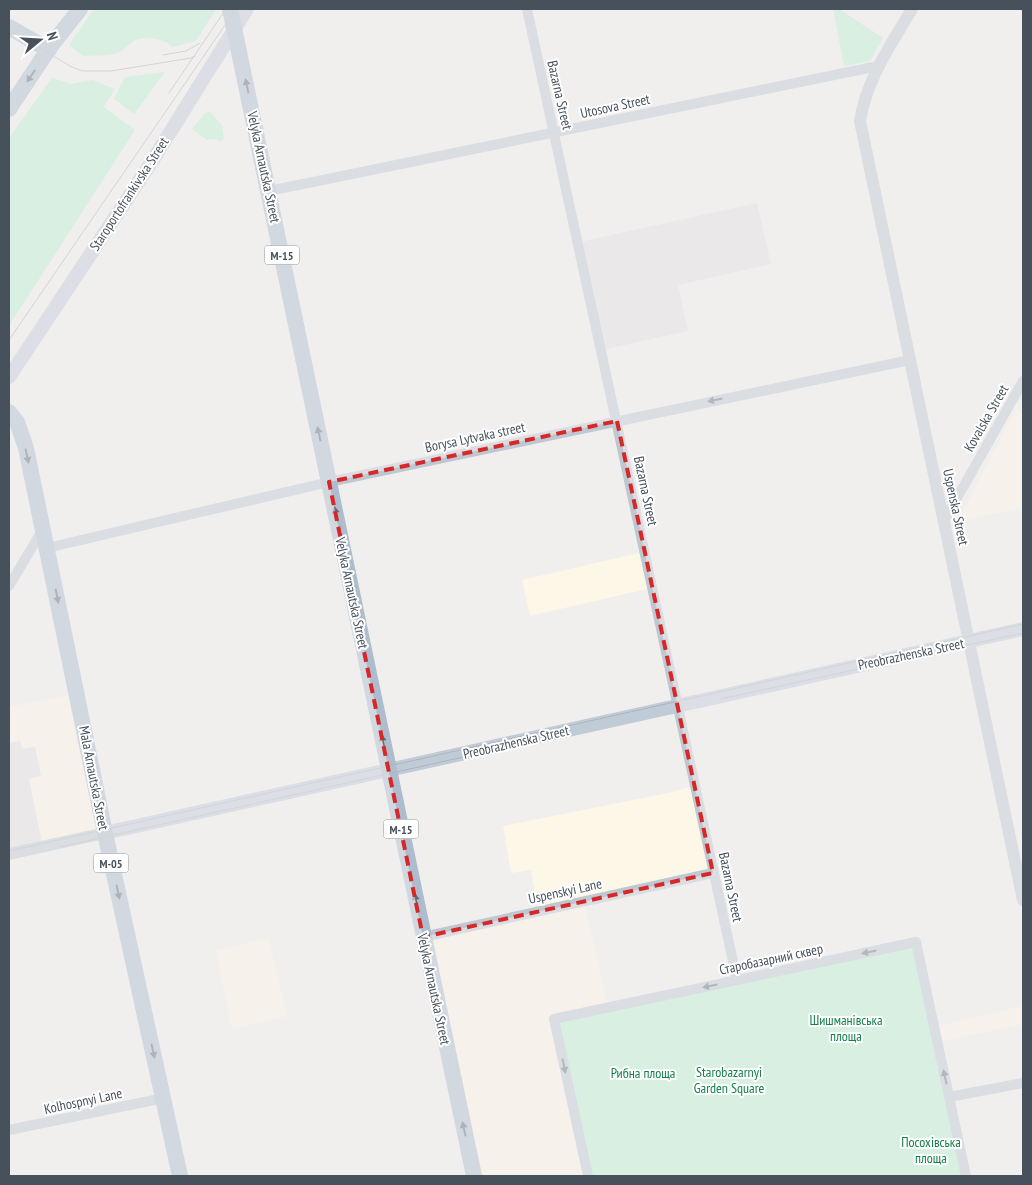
<svg xmlns="http://www.w3.org/2000/svg" width="1032" height="1185" font-family="'PT Sans Narrow',sans-serif">
<rect width="100%" height="100%" fill="#f1eeee"/>
<path fill="#fcf7e7" d="M1016,409L1023,414V508L958,521Z
M643,552L651,588L530,616L522,580Z
M76,694L104,831L42,844L29,779L34,747L22,749L20,741L9,743V707Z
M693,786L712,871L538,909L531,870L511,873L503,826L668,793Z
M584,903L607,1002L551,1016L585,1176H475L424,937Z
M268,938L287,1016L232,1029L216,951Z
M1023,1006V1024L938,1042L934,1027Z"/>
<path fill="#e2dfe0" d="M757,203L771,264L678,285L688,331L602,350L580,242Z
M20,741L22,749L35,747L41,776L29,779L42,844L9,851V743Z"/>
<path fill="#bbf0d1" d="M94,9H216L196,41L172,47C167,39 144,36 135,40C128,44 123,52 115,54C105,56 93,55 83,56L69,45Z
M833,9H839L883,38L870,61L844,66Z
M165,72L134,114L114,99L125,77Z
M52,78L71,84L92,80L115,89L104,107L135,130L9,326V138Z
M210,112L222,125L224,139L220,142L216,139L207,140L192,129L205,113Z
M916,942L966,1176H588L554,1019Z"/>
<g fill="none" stroke-linecap="round" stroke-linejoin="round">
<path stroke="#bec8d1" stroke-width="10" d="M527,9L737,980
M269,191L878,66
M944,521L1023,381
M47,548L329,482L910,360
M9,586L43,529
M423,937L713,873
M949,1097L1023,1083
M9,1130L164,1098
M588,1176L554,1019L916,942L966,1176"/>
<path stroke="#bec8d1" stroke-width="12" d="M912,9C891,45 867,78 860,121L1023,900
M9,854L105,833"/>
<path stroke="#c0cbd8" stroke-width="14" d="M9,377L149,166L247,9
M105,833L1023,629"/>
<path stroke="#adbdce" stroke-width="16" d="M230,9L474,1176
M9,27L49,50
M9,109L50,47L80,9
M9,412L17,422L26,448L105,833L180,1176"/>
<path stroke="#b0b3b9" stroke-width="1" d="M9,30L70,66L82,71H111L191,58L195,56
M163,55L186,51L200,43
M169,93L226,9
M9,340L236,9
M721,699L1023,633
M60,847L553,737
M9,851L1023,624"/>
</g>
<defs><path id="oneway-solid" d="M-6-.8H1V-3.2L6.5 0L1 3.2V.8H-6Z" transform="scale(1.25)"/></defs>
<g fill="#606c78">
<use href="#oneway-solid" transform="translate(31 76) rotate(124)"/>
<use href="#oneway-solid" transform="translate(247 86) rotate(-102)"/>
<use href="#oneway-solid" transform="translate(319 434) rotate(-102)"/>
<use href="#oneway-solid" transform="translate(27 456) rotate(78)"/>
<use href="#oneway-solid" transform="translate(336 514) rotate(-102)"/>
<use href="#oneway-solid" transform="translate(57 596) rotate(79)"/>
<use href="#oneway-solid" transform="translate(383 742) rotate(-102)"/>
<use href="#oneway-solid" transform="translate(118 892) rotate(78)"/>
<use href="#oneway-solid" transform="translate(416 901) rotate(-101)"/>
<use href="#oneway-solid" transform="translate(153 1051) rotate(78)"/>
<use href="#oneway-solid" transform="translate(464 1129) rotate(-102)"/>
</g>
<g fill="#6a757f">
<use href="#oneway-solid" transform="translate(715 400) rotate(168)"/>
<use href="#oneway-solid" transform="translate(869 952) rotate(168)"/>
<use href="#oneway-solid" transform="translate(710 986) rotate(168)"/>
<use href="#oneway-solid" transform="translate(564 1066) rotate(78)"/>
<use href="#oneway-solid" transform="translate(945 1077) rotate(-102)"/>
</g>
<path d="M0 0H1032V1185H0ZM617,421L713,873L423,937L329,482Z" fill="#f1eeee" fill-opacity=".55" fill-rule="evenodd"/>
<path fill="none" stroke="#d62828" stroke-width="4" stroke-dasharray="10 6" stroke-linejoin="round" d="M617,421L713,873L423,937L329,482Z"/>
<g text-anchor="middle" dominant-baseline="central" stroke-width="4" stroke-linejoin="round" paint-order="stroke">
<g fill="#fff" stroke="#7e858d" stroke-width="1">
<rect x="264.5" y="245.5" width="35" height="19" rx="4"/>
<rect x="383.5" y="819.5" width="35" height="19" rx="4"/>
<rect x="93.5" y="853.5" width="35" height="19" rx="4"/>
</g>
<g font-size="12" font-weight="bold" fill="#46515c">
<text x="282" y="255">М-15</text>
<text x="401" y="829">М-15</text>
<text x="111" y="863">М-05</text>
</g>
<g font-size="14" fill="#46515c" stroke="#fff">
<text transform="translate(560 95) rotate(77)">Bazarna Street</text>
<text transform="translate(615 106) rotate(-12)">Utosova Street</text>
<text transform="translate(264 167) rotate(78)">Velyka Arnautska Street</text>
<text transform="translate(129 194) rotate(-57)">Staroportofrankivska Street</text>
<text transform="translate(986 418) rotate(-60)">Kovalska Street</text>
<text transform="translate(475 437) rotate(-12)">Borysa Lytvaka street</text>
<text transform="translate(646 491) rotate(78)">Bazarna Street</text>
<text transform="translate(956 507) rotate(78)">Uspenska Street</text>
<text transform="translate(352 593) rotate(78)">Velyka Arnautska Street</text>
<text transform="translate(911 654) rotate(-12)">Preobrazhenska Street</text>
<text transform="translate(516 742) rotate(-13)">Preobrazhenska Street</text>
<text transform="translate(94 778) rotate(79)">Mala Arnautska Street</text>
<text transform="translate(731 887) rotate(78)">Bazarna Street</text>
<text transform="translate(565 891) rotate(-12)">Uspenskyi Lane</text>
<text transform="translate(771 959) rotate(-12)">Старобазарний сквер</text>
<text transform="translate(434 989) rotate(78)">Velyka Arnautska Street</text>
<text transform="translate(83 1101) rotate(-12)">Kolhospnyi Lane</text>
</g>
<g font-size="14" fill="#14804d" stroke="#fff">
<text x="846" y="1020">Шишманівська<tspan x="846" dy="16">площа</tspan></text>
<text x="729" y="1072">Starobazarnyi<tspan x="729" dy="16">Garden Square</tspan></text>
<text x="643" y="1073">Рибна площа</text>
<text x="931" y="1142">Посохівська<tspan x="931" dy="16">площа</tspan></text>
</g>
</g>
<rect width="1032" height="1185" fill="none" stroke="#46515c" stroke-width="20"/>
<g transform="translate(40 40) rotate(72)" stroke="#ffffff" stroke-width="4" paint-order="stroke">
<path d="M0-4L9 19L0 12L-9 19Z" fill="#46515c"/>
<text y="-8" font-size="14" font-weight="bold" text-anchor="middle" fill="#46515c">N</text>
</g>
</svg>
